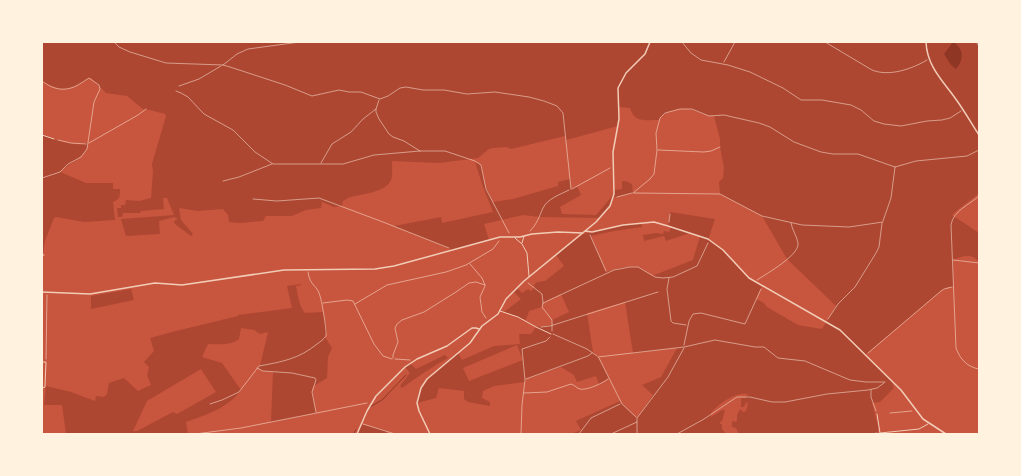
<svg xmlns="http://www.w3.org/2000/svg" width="1021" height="476" font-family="'Crimson Pro',serif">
<rect width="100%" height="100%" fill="#c8553d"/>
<path fill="#ae4732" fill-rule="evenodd" d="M42,42H979V193C970,201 960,207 952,215L979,233V262C972,253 962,256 953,260V287H948L941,291L865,355L892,382L894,388L880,402L872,403L878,426V434H739L736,428L732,427V421L736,422L737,420V415L740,409L743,412L746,411L748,404L746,402L744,407H741V398H745L748,394C734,392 719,404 711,413V417L722,410H725L722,421L720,422V424H722V429L726,434H571L581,430L576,421L620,401L626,408L637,418L653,395L642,385L661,377L677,348L633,353L625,302L587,313L593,352L598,357L609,378L599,384L596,376L577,382L574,375L561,367L526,379L525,382L494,386L483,391L482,398L490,402V406L468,402L464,399V391L439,388L436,398L417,403C418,380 442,367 458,353L462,360L494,346L520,344L519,334H531L536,327L545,326L553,324L552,320L569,312L561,294L543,303L542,307L529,311L526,320L504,312L521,299L513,291L517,288L522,293L528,289L531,291L535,287L533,286L537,282L545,281L564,266L556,255L583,234L623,225L641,223L642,227L614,231L591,236L606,272C615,269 629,265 638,267C643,269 648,273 652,276L693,260L700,236L690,233L666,241L664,236L644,241L643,235L656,233L663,234L664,231L669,232L671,227L668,226L670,212L715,219L708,240L723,250L746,276L762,286L756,299L764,303L767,307L798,325L822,329L836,306L787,259L762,216L720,194L719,182L723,178L724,168L720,147V139L714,116C697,116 694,104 671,111C665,113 662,115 659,120C646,120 634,123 630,108L619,107L618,126L566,140L565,136L511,149L506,147L493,148L489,149L478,158L439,163L392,161C392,167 393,175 391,180C386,193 359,194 348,198L343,201L342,206L334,207L322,202L321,208L306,210L292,216H266L263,221L240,223L229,222L228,215L223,209L198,211L179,208L181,220L193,234L191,236L175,224L174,221L178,219L174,217L159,221L160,234L126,236L121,219L174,215L167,198H163L164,209L141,211L140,213H123L122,217H118L117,208H121V205H125L126,200L139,201L151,198L153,172L152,164L166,116L165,114L146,109L144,110L127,96L106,93L91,78C86,79 83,82 79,84C65,92 55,89 42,81ZM517,345L523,360L469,381L463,368Z
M43,135C56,140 73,147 88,143C86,158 70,162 60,172L86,183H113V189H120C120,197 120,199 113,202L115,220L84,222L56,217L54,218L45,241L43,254H42Z
M475,162L481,165L485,185L493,202L513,199L558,186V182L570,179L571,189L577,186L581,195L560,207L562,214L596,215L614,194V190L622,189V181H626L632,184L633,193L614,197L610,206L600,218L540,217L523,215L484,224L489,240L451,250L448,248L394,226L441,217L442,223L493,212L483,187Z
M301,284L302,285L296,286C298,296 299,306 305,313L323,312L327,331L325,337L332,348L328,357L327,378L314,386L312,389L316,413L271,422L273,372L263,371L257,367L260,366L268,332L260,334L254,330L241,328L239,339C230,346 219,344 208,344L202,357L222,363L241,390C230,407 204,416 186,422L188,434H66L62,405H44L46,386L71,392L95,401L96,396L104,397L107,394L109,383L124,378L138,391L151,385L147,375L149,367L144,362L154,351L150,338L172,332L238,316V315L292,308L287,286ZM201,369L216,392L177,414L173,412L137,431H133L147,401Z
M131,289L134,300L91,309V296Z
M445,355L448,358C432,367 417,377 402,388L400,386L410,373L405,367L410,363L416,369Z
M361,424L387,431L386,434H357Z"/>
<path fill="#8f3625" d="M953,42C964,48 964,60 956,69L951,65L944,54Z"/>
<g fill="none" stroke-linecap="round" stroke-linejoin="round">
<path stroke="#8f3625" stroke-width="1" d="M370,407L382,400L406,375
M353,434L356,430"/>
<path stroke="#fff3e0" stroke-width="0.5" d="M114,42L119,47L130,52L166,63L223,65L230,67L285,85L312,96L339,90L349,92H361L380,99L388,96L400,88L406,87L423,90H444L467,94L495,92L529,97L544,101L557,106L563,113L571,189
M682,42L691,53L701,60L728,65L750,72L783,88L801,100H822L851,105L861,110L874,121L884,124L901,126L927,121L942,120L950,118L961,111
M825,42L872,70C889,77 912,69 927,60
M976,42L979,46
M724,62L735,42
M223,65L237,54L248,49L300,42
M42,81C54,90 65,92 78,85C82,83 85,80 89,78L99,85L100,89L94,102L87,149L81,157L68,164L60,172L42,178
M179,86L199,79L221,66
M176,91L181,93L188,97L204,114L233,130L255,152L273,164H343L374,155L420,151H445L475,161L481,165L486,189L509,233
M379,100L376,109V112L379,119L389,134L393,137L404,141L420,151
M58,140L71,143L86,144
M89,143L138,115L146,109
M658,150L704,152L711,151L720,147
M321,163L332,144L351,132L363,119L376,109
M223,181L239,177L272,164
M572,189L610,168
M633,193L650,179L654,174L657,150L656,133L660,118L665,113L680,109H692L709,116L724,115L759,123L770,127L794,142L821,152L833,154H858L895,167L916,161L967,156L979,150
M634,193L720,194L762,216L802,225L849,227L883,222
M979,196C969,205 953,211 951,225L956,348C960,359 967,367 979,369
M617,197L632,193
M253,199L277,201L319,198L383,222L449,248
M883,221L891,198L895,167
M669,222L670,214
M530,231C537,224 539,217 543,208C547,199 561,194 569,190
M590,235L606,271
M953,260L979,263
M470,264L482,278L485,285
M669,278L667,289L671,321L673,323L686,325
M757,280C766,274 800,255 798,243C797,236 792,230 791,223
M528,283L542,294L543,303L542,307L552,320V331
M485,286L480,297L482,312L486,318
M323,303L347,300L353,301L374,344L383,356L392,359
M543,303L614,270L630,267H638L655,277L663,278L673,277L697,266L708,243
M355,304L387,285L446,272L466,265L493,249L499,241
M828,319L838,304L855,287L876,253L879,247L882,223
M541,327L550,326L658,292
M553,334L587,349L597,356
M684,345L689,321L693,314L701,313L745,324L761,289
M868,353L941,291L944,289L952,287
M598,357L684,347L715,340L755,347H764L778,358L805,361L850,380L866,382H885
M393,358V355L398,342L395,328L397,324L402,320L424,312L456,292L469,283L476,282L485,285
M599,358L622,404L636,417
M46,359L47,295
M395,359L410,360
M257,368L263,371L292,373L315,378L316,380L312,392L316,412
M526,379L588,356L592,353
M871,390V397L876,411
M524,393L547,392L571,384C575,385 576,388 580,389C586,391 603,383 608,379
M210,404L222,400L239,392L259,366C281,362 299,359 317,344C320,342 324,339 326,336C327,333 322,301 320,296C317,284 310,287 308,272
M890,413L912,411
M363,424L395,434
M195,434L241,428L367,403
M521,434L522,405L525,380L522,349L546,341L550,337
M579,434L591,418L620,404
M611,434L637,422
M637,434V418L668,377L684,348
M677,434L704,419L737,397H750L772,402H785L827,394L868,390L877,388L884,383
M871,434L877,433"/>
<path stroke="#f1ccb7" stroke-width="1" d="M42,135L54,139
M515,238L522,244L527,253L529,276
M522,243L524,236
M42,255H44
M500,311L518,317L536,327L551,334
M42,362H46L45,385V387L42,388
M877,414L880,433L919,429L928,424"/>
<path stroke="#f1ccb7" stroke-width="1.5" d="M926,42C927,66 942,80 955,98C964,110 971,123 979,135
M585,231L592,232L623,225L654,222L668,226L708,239L723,250L749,278L840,330L901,390L923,419L946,434
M42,292L90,294L155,283L182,285L284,270L375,269L394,266L500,237H520L532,234L558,232L583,233
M357,434L367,411L376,396L405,367L417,359L447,346L472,328H476L479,329
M430,434L419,411L417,403L421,388L427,379L470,343L482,326L498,314L506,299L524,281L596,222L610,206L614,194L613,152L619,119L618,88L626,73L645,54L650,42"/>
</g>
<rect width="1021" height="476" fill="none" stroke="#fff3e0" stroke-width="86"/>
</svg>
